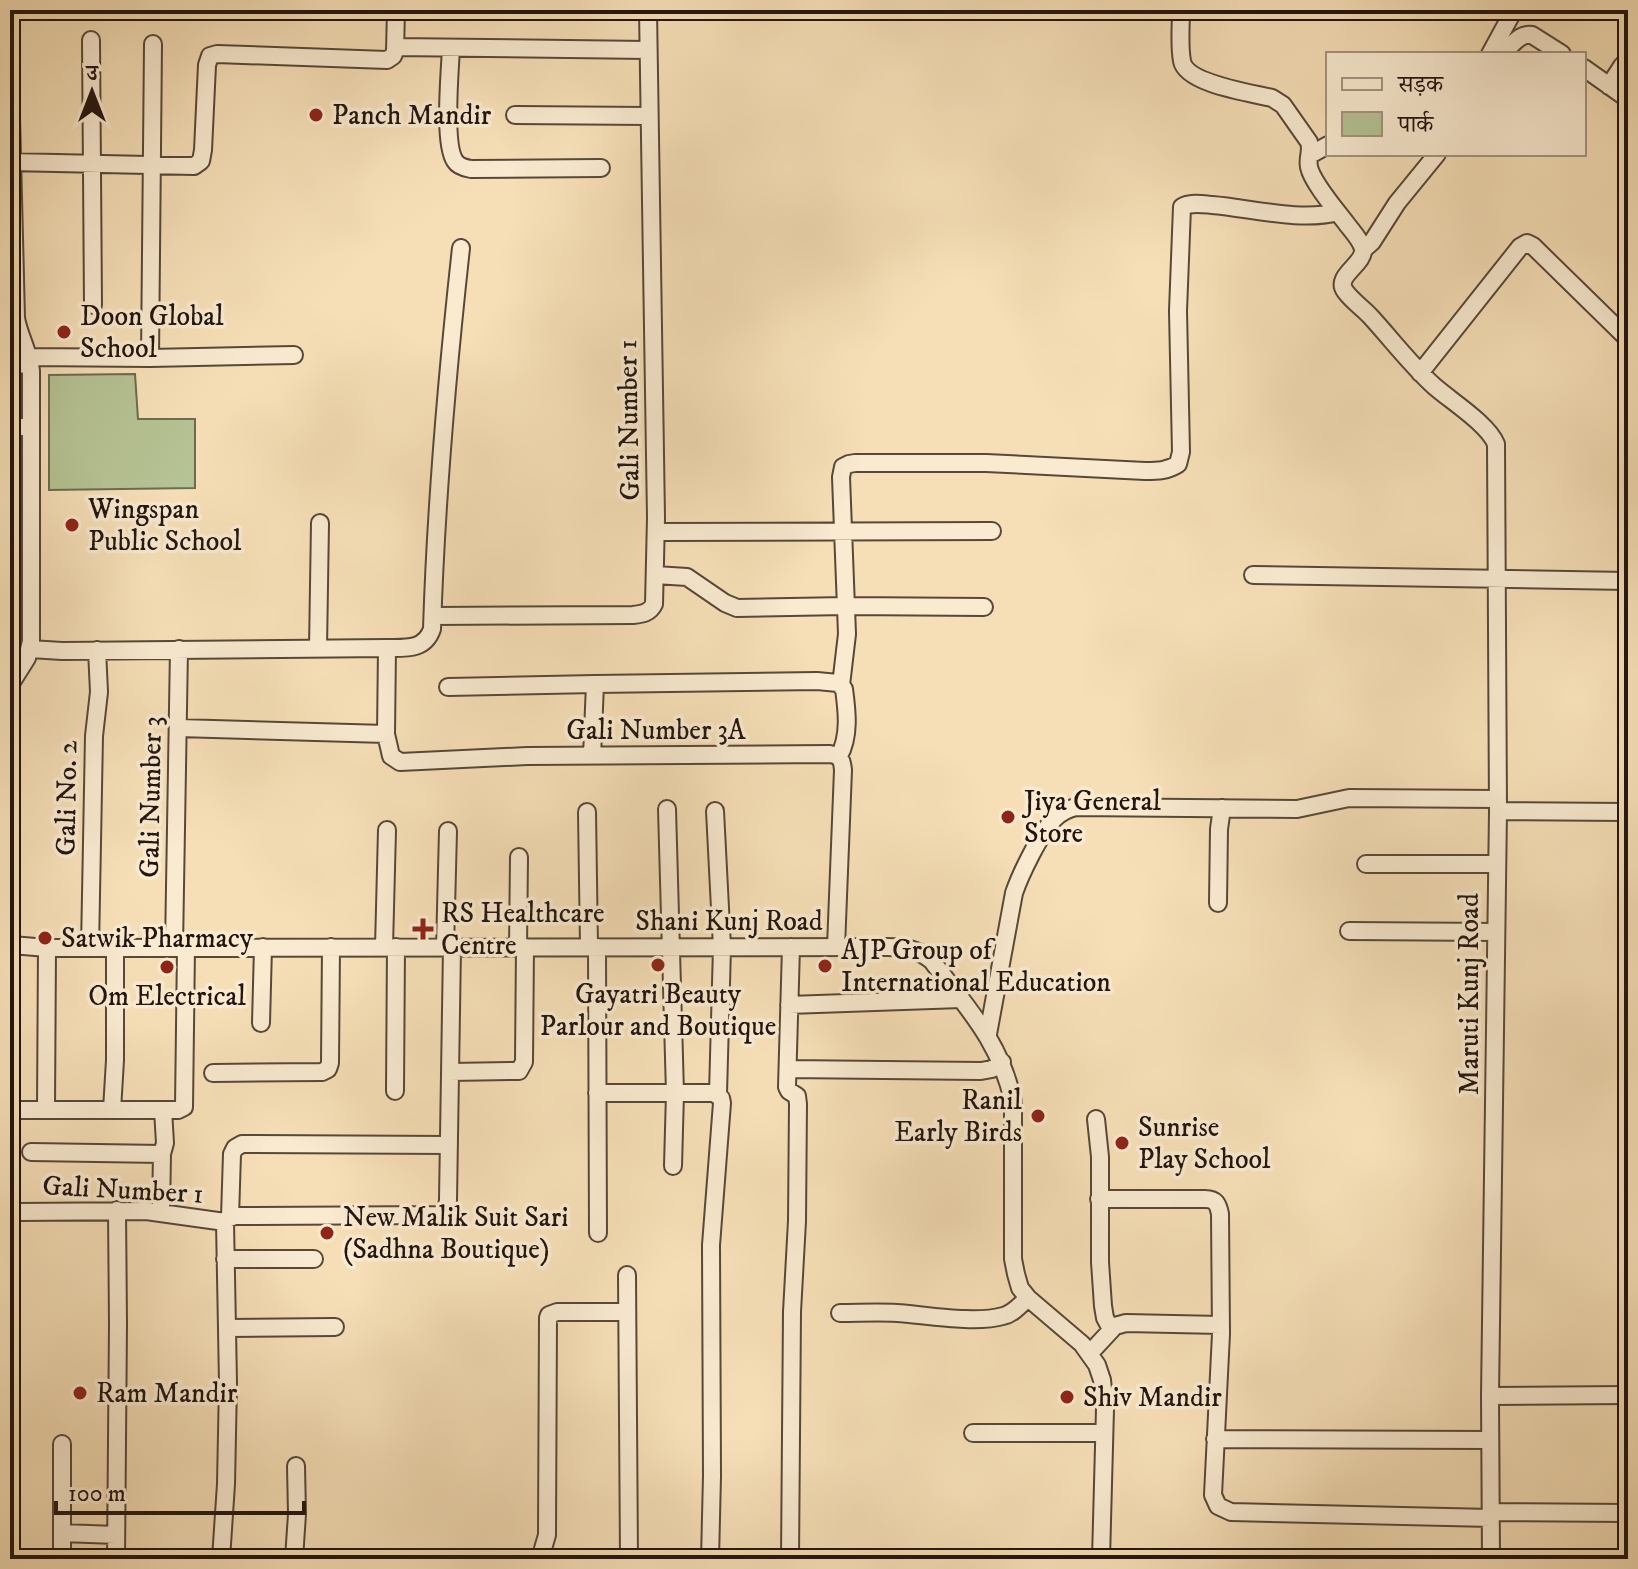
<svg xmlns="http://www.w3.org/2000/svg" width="1638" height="1569" font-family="'IM FELL DW Pica','Noto Serif Devanagari',serif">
<rect width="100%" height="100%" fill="#f6dfb7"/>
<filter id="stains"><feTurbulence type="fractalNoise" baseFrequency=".0025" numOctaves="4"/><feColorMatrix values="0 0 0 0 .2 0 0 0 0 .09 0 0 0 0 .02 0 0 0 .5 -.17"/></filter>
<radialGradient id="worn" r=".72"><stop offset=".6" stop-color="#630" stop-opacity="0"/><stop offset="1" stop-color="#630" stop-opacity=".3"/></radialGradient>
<path fill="#b6c394" stroke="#6c6c52" stroke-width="2" d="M135,374L138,419H195V488L49,490V375Z"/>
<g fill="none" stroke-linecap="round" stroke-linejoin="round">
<defs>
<path id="minor" d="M1181,10C1181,26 1179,45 1182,61C1186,84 1252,93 1272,98L1283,105L1309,142C1312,151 1307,158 1309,167C1312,182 1336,210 1346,223C1351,230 1361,240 1363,249C1365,264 1334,276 1345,291C1352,301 1363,308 1371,317C1392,340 1411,365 1434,386C1451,401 1488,424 1496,444L1498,811L1490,1396L1491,1559
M91,40L93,305
M395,47L648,50
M451,48C450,71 443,144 455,161C458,166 465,168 471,169L601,168
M1490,54L1514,10
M1500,54C1512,48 1517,33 1532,35L1562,54
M1584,68L1628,99
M10,77L16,318C19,336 29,351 31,371V641L27,658L10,685
M1609,86L1622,66L1628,60
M515,115L649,116
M1310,155L1328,145
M10,162L194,166L201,161L203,150L207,65L210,56L217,54L387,60L393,56L395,51L396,10
M1363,250L1372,242L1397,203L1437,154
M29,357L150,358L294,355
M150,358L153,44
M10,365L30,364
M1420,373L1520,247L1527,243L1533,246L1628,339
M10,427H31
M656,532L992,531
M655,575L687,577L725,603L737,608L846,606L984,607
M1253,575L1628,581
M433,616L633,615C642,614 650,613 654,604L656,518L648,10
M318,648L320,523
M387,648L386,734L391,756L400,762L527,756L830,754C841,756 842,760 843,770L836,947
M30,649L62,651L387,648C406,648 425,650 432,629C436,502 447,375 461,248
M841,685L847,634L841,477L843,467L849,464L855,463H986L1145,471C1158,471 1167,471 1178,464L1181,452L1178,311L1182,207C1190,202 1202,204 1212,205C1250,208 1301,222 1337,212
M448,687L595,684
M179,728L386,734
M592,756L595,684L817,681L838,683L844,689C847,711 850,736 839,756
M667,809L675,1093H714L721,1098L722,1103L711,1245L712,1476L710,1559
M715,811L722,947L718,1094
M1498,811L1628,812
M587,812L589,947
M1366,864H1496
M1218,903L1219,829L1222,808
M1349,931L1496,932
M10,942L12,945L47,948L887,947C905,947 918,949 932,961C967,1008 1000,1041 1013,1101V1259L1016,1274L1020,1288L1028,1298L1082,1344L1097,1365L1102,1380L1105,1409L1101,1559
M174,947L179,649
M384,947L387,830
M597,947L598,1233
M90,948L94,736L99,692L97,650
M445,948L448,831
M518,948L519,857
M789,1005L961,999
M261,1023L263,947
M988,1034L1014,893C1021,873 1040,834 1054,819C1060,813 1067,809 1076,807L1297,809L1349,798L1498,799
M788,1069L981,1071L992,1069L1002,1062
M450,1072L513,1071H519L524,1062L525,947
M213,1073L322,1072L328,1069L330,1063L331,947
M395,1091L396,947
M597,1093H675L673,1166
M46,1109L47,948
M10,1110H178L184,1107L186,947
M112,1110L115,1060V948
M1096,1119L1100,1157V1262L1103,1306L1105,1318L1111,1329
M31,1152L162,1154L161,1212
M162,1154L165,1143L163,1110
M1099,1199H1205C1216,1199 1218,1204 1220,1214L1221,1334L1213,1495L1218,1506L1231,1512L1491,1518
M18,1212L146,1211L225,1222
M230,1217L232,1154L235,1148L242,1144L449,1145
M225,1259H314
M627,1275L629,1559
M840,1313C859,1313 878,1312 897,1313C926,1315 975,1324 1003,1316C1013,1314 1020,1305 1028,1298
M227,1328L335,1327
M1090,1353L1115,1326L1126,1323L1221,1325
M1490,1396L1628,1395
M973,1433H1104
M1215,1439L1490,1440
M1491,1512L1628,1513
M62,1533L116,1535
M62,1559V1444
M116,1559L118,1324L117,1210
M221,1559L226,1484L228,1383L225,1222L227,1219L235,1216L439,1215L446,1213L448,1200L452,948
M294,1559L297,1514L296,1466
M540,1559L547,1535L548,1318L549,1315L557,1312H627
M790,1559L792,1312L797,1221L798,1104L797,1096L789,1091L787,1087L791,947"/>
</defs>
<use href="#minor" stroke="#57483a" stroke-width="20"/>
<use href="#minor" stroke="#f9ead0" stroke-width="16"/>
</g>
<g fill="#8f2418" stroke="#f9ead0" stroke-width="3">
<circle cx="316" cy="115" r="8"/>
<circle cx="64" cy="332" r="8"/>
<circle cx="72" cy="525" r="8"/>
<circle cx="1008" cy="817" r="8"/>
<path d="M419 917h8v8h8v8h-8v8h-8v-8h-8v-8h8z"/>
<circle cx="45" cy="938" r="8"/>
<circle cx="658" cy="965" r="8"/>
<circle cx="825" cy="966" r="8"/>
<circle cx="167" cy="967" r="8"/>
<circle cx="1038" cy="1116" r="8"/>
<circle cx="1122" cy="1143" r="8"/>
<circle cx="327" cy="1233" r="8"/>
<circle cx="80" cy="1393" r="8"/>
<circle cx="1067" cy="1397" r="8"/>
</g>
<g text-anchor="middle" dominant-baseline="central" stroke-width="7" stroke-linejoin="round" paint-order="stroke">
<g font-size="28" fill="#221510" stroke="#f9ead0" text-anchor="start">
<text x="332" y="115">Panch Mandir</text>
<text x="80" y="316">Doon Global<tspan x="80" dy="32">School</tspan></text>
<text x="88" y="509">Wingspan<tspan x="88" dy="32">Public School</tspan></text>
<text x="1024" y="801">Jiya General<tspan x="1024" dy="32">Store</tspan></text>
<text x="441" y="913">RS Healthcare<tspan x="441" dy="32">Centre</tspan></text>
<text x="61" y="938">Satwik Pharmacy</text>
<text x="841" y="950">AJP Group of<tspan x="841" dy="32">International Education</tspan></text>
<text x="658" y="994" text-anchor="middle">Gayatri Beauty<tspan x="658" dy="32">Parlour and Boutique</tspan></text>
<text x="167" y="996" text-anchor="middle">Om Electrical</text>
<text x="1022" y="1100" text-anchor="end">Ranil<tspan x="1022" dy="32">Early Birds</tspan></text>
<text x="1138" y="1127">Sunrise<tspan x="1138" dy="32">Play School</tspan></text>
<text x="343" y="1217">New Malik Suit Sari<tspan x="343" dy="32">(Sadhna Boutique)</tspan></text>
<text x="96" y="1393">Ram Mandir</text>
<text x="1083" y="1397">Shiv Mandir</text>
</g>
<g font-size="28" fill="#221510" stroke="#f9ead0">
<text transform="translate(629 420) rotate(-91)">Gali Number 1</text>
<text x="656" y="730">Gali Number 3A</text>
<text transform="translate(151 797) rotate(-89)">Gali Number 3</text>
<text transform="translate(67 798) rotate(-89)">Gali No. 2</text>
<text x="729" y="921">Shani Kunj Road</text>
<text transform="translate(1469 994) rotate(-90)">Maruti Kunj Road</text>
<text transform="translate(123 1190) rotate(3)">Gali Number 1</text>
</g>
</g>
<rect width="1638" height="1569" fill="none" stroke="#f6dfb7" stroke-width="40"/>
<rect x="12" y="12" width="1614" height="1545" fill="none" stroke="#221510" stroke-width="4"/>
<rect x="20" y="20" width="1598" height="1529" fill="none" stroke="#221510" stroke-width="2"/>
<rect x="1326" y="52" width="260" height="104" fill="#f9ead0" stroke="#a39583" stroke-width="2"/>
<rect x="1342" y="78" width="40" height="12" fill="#f9ead0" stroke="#a39583" stroke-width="2"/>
<text x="1398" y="92" font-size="24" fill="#221510">सड़क</text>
<rect x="1342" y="112" width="40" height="24" fill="#b6c394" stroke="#a39583" stroke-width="2"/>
<text x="1398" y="132" font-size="24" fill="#221510">पार्क</text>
<g transform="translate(92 92)" stroke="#f9ead0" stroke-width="6" paint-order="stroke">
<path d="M0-6L14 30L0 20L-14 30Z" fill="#221510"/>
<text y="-12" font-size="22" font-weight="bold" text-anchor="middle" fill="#221510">उ</text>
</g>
<path d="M56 1501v12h248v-12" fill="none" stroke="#221510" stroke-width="4"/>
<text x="68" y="1501" font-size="24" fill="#221510" stroke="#f9ead0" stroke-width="6" paint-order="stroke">100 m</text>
<rect width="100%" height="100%" filter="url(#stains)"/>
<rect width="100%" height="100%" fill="url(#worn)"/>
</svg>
